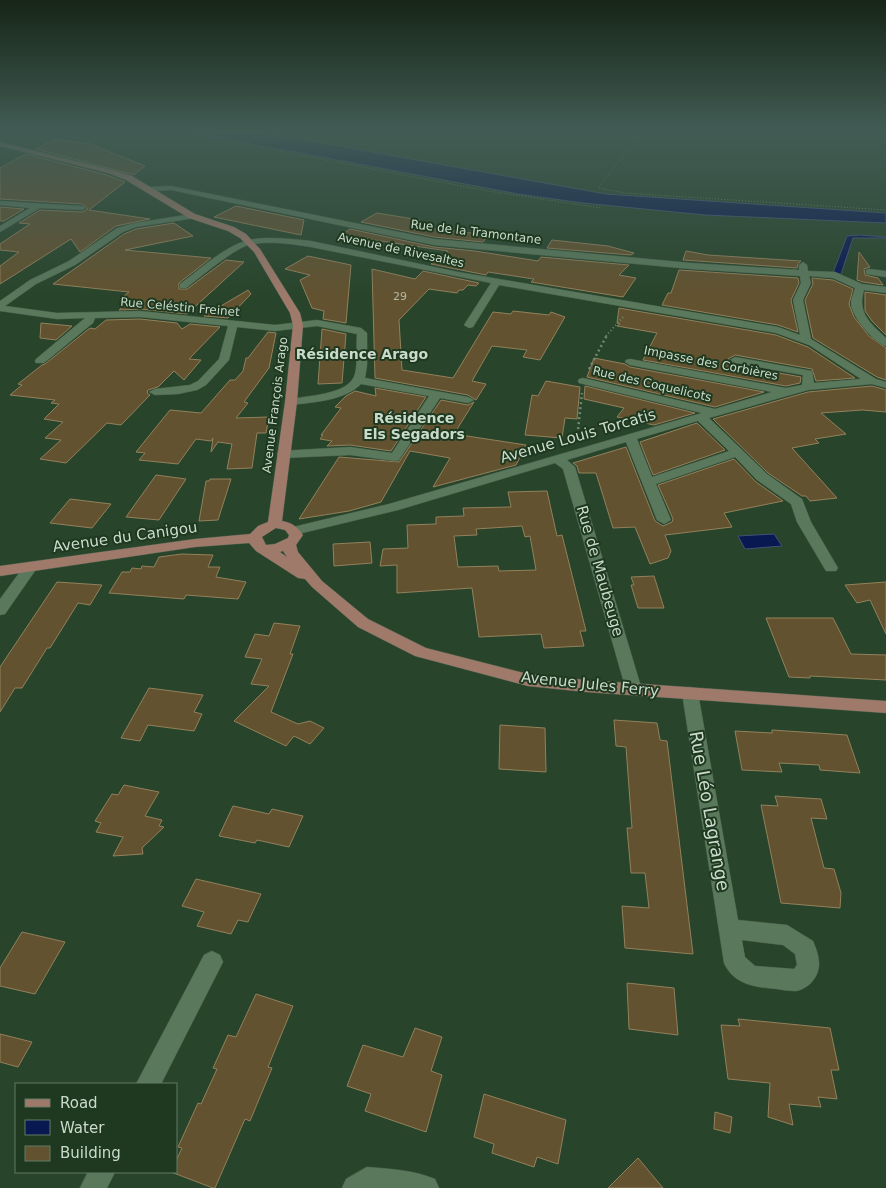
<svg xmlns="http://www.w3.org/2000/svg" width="886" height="1188" font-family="'DejaVu Sans',sans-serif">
<rect width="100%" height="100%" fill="#28442a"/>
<path fill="#081851" stroke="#425276" d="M188,132H261L606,194L886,213V223L705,215L583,203L518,194Z
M860,235L886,237V238H853L841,274L833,273L847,236Z
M774,534L782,546L745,549L738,536Z"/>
<path fill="#62522f" stroke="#92815d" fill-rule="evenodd" d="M55,139L90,144L145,166L134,175L36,149Z
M26,154L107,175L125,182L89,210L150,219L116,226L80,252L71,239L0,284V266L19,252L0,250V244L30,224L19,223L40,210L82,212L88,209L82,204L0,199V168Z
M236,206L304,220L301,235L214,217Z
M0,207L24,209L4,221H0Z
M377,213L420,220L411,226L488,235L483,242L434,237L361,222Z
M174,223L193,236L125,250L211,258L179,283V289H187L226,260L244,262L187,314L140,309L119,310L130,300L120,299L129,292L53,284L124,234L136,229Z
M350,229L434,247L475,251L538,261L541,257L629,265L619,275L636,278L623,297L531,282L534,279L488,272L486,275L431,264L448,251L341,235Z
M552,240L608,246L634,253L631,255L547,248Z
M686,251L708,255L801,261L798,264L797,268L683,260Z
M859,252L870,267L864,269L865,275L878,278L883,285L863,282L857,280Z
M308,256L351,265L346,323L323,319L324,311L312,308L300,280L310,275L285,269Z
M372,269L415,279L423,271L479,283L476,286L468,285L463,290H459L457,293L429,289L399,320L402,370L453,378L493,312L511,314L513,311L549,315L551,312L565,317L540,360L523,357L527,350L492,346L472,381L486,384L476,400L468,395L375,378Z
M679,270L798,278L799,283L791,300L798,332L778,325L662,305L668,293H671Z
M812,278L833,280L853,289L849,304L854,317L869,336L886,348V380L877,377L813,338L805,300L813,284Z
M248,290L251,294L228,318L204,316Z
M865,292L886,295V335L872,321L865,311Z
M619,308L776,335L808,347L855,378L816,381L812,369L735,355L728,359L735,365L801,377L800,383L786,386L643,360L657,333L617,326L620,324L617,323Z
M140,319L177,323L182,329L190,324L220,327L189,359L201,360L184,380L174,371L158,387L148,390L147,393L150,395L121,425L107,423L66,463L40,459L61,440L45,438L63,422L44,419L59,404L51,403L55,400L10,395L22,385L18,384L42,365L45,364L90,328L95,329L106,320Z
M41,323L72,326L56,340L40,338Z
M322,329L346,334L342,383L318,384Z
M268,332L276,333L269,368L244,402L248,403L236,418L269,417L266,433H257L252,468L227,469L232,444L218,442L211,452L213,438L211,441L196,439L178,464L139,460L145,453L136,452L170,410L201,413L230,380H235L243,371L246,358H248Z
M594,358L625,364L630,367L764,392L715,407L587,377Z
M546,381L580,387L577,419L565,418L562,438L525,435L532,395L538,396Z
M585,386L695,413L654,425L617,417L624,408L584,399Z
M872,386L886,390V412L862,410L821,413L846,434L815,439L819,443L792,448L837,498L810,501L806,496H802L768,473L713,419L808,392Z
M375,388L426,397L391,451L350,445L327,446L332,441L320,439L323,435H321L341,408L335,407L346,396L355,391L376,396Z
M441,400L468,405L474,402L454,434L526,445L516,465L433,487L450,458L410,451L381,502L349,511L299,519L339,457L399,462Z
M697,423L725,450L653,475L640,442Z
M626,447L655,521L663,526L672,522L673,519L658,485L734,459L756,482L783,501L724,513L732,527L665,535L671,551L668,558L650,564L635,527L613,528L596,473H579L577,466L573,463Z
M156,475L186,479L159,520L126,517Z
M210,479H231L218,520L199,521L206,481H209Z
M547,491L557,536L562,535L586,631H580L584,646L544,648L541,634L479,637L472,588L397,593V565L380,566L383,549L408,548L407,525L436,524V517L464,516L463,508L511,507L508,492ZM522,526L525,537L530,536L536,570L499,571L498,566L458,567L454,536L477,535L476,529Z
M70,499L111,504L92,528L50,523Z
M370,542L372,563L334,566L333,544Z
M182,554L213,555L208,567H220L216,577L246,582L238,599L186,595L184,599L109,593L122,572H130L132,568L141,569L142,566L154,567L159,557Z
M654,576L664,608H638L631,585H634L631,577Z
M57,582L102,585L90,605L78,603L50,648H47L22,688H15L0,712V667Z
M886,582V634L870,600L857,603L845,585Z
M766,618H833L851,654L886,655V680L810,676V678L789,677Z
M274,623L300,626L290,654H293L271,712L298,724L310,721L324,728L310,744L294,736L286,746L234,721L269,686L251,684L262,659L245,657L255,634L269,636Z
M149,688L203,695L194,712L202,714L194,731L148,725L140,741L121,738Z
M614,720L657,723L660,740L667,741L693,954L625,948L622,906L649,908L645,873H631L627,828H632L626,747L616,746Z
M500,725L545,728L546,772L499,769Z
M772,730L847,735L860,773L820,770L819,765L779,763L782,772L742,770L735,731L772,733Z
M124,785L159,792L145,816L162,820L159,826L164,827L142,848L143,854L113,856L123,837L96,832L101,823L95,821L112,794L118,795Z
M775,796L821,799L827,819L811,818L824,868L834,869L841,893L840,908L781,903L761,805L778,806Z
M233,806L269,814L272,809L303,816L289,847L257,840L255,843L219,836Z
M196,879L261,894L248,922L238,920L231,934L197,926L204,912L182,906Z
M22,932L65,942L35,994L0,986V968Z
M627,983L674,988L678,1035L629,1029Z
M256,994L293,1006L268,1067L272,1068L250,1121L245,1119L215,1188H213L171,1172H176V1161L182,1148L178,1147L198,1103L201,1104L217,1069L213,1068L228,1035L236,1037Z
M738,1019L830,1028L839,1070H831L837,1099L818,1097L821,1107L789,1104L793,1125L768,1117L770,1083L728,1079L721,1025L740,1026Z
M415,1028L442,1037L431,1071L442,1075L426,1132L365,1111L371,1094L347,1086L363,1045L403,1057Z
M0,1034L32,1042L18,1067L0,1062Z
M484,1094L566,1120L558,1164L537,1157L534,1167L492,1153L494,1144L474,1137Z
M715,1112L732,1117L730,1133L714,1129Z
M638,1158L663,1188H608Z"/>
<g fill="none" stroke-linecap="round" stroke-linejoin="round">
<defs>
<path id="minor" d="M171,186L434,239L691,263L799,270V265L803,262L807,265L808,271L835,272L862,284L886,287V293L864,290C857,313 870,323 886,338V346C874,343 852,317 851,304C851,298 854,293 855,288L833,278L809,276L811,283L803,300L811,339L876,379L886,382V388L872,384L808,390L709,418L767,474L802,499L811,522L838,568L836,571H826L797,522L791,504L757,480L735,457L656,484L671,520L664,524L657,520L626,442L567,460L575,467L642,690L640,694L634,696L628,694L626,690L563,469L555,463L398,510L294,535L289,534L287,531L289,528L389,504L702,413L579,383L578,381L579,379L583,378L715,409L772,392L630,365L625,362L626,360L630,359L786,388L802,385L803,375L735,363L730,360L735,357L812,371L814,383L861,379L809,345L776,333L499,285L473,327L469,328L464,325L491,283L311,247C292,244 271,241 252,244C235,247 201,277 186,288H180V284C199,270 226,245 249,240C268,236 291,239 311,241L458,272L778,327L800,335L793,300L801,283L800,276L691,269L434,245L171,190L150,191L146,189L150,187ZM698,421L729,451L652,477L637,439Z
M0,201L82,206L86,208L82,210L40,208L0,232V226L30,208L0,205Z
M192,214H195V218L136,227L123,232L75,265L36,284L5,306L57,313L140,311L275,325L317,320L361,328L367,333V365L365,378L468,397L474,400L468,403L440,398L399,460L395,461L350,455L283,458L279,457L277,454L279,451L350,447L392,453L429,396L361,384C344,401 314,402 291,405L287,404L285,402L287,400C305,395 349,396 355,374C358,361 356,347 357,334L317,326L275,331L237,327L229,360L206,385L197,390L178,394L155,395L149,392L155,389L190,385L198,381L219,359L228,326L140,317L95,318L93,323L44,363H36L35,361L36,359L85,318L57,319L0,311V301L30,280L69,261L117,228L135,223Z
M869,269L886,271V277L866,274V270Z
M30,563L35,565L37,568L5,614L0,615V599L25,565Z
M690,687L696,689L698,693L738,920L787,925L813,941C820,958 823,970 810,984C806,987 802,990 796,991C790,991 783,990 777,989C755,987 734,985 724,963L682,693L684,689ZM742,940L783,945L795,954L797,965L794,969L755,966L745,957Z
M212,951L220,955L223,962L161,1084H136L204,955Z
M367,1167C391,1169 413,1170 435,1179L439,1188H342L346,1179Z
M88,1172H115L107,1188H80Z"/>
<path id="major" d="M0,142L112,170L132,176L195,214L234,227L246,234L260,249L300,313L303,325L297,402L282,521C292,523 297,526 303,535L296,545L298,552L322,581L368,619L426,648L528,674L586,680L886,701V713L586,692L528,686L415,656L358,627L312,587L305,579L298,578L256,551L249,543L195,547L0,576V566L195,539L250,534L258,526L268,522L285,402L293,325L290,313L254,252L240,238L228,231L189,218L126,180L108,173L0,146ZM276,528L285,530L289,535L288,538L275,544L266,545L262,537ZM283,551L287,557L280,552Z"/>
</defs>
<use href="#minor" stroke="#475f4a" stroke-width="1"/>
<use href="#major" stroke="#475f4a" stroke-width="1"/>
<path stroke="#718872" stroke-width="1" stroke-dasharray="1 2" stroke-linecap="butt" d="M177,132L488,191L601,208
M642,132L598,188L625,193L886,210"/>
<path stroke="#718872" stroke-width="2" stroke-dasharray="1 2.5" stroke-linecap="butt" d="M606,336L624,316"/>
<path stroke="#718872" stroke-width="2.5" stroke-dasharray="2 3" stroke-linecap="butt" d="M589,369L607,335
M577,439L582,393"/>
<use href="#minor" fill="#5a785c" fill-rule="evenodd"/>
<use href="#major" fill="#9f7a6b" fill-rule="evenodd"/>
</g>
<linearGradient id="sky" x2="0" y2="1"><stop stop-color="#162517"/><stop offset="0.44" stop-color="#425c55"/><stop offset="1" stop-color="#425c55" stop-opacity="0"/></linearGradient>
<rect width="886" height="298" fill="url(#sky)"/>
<g text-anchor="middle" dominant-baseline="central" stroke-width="4" stroke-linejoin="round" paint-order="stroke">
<g font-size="11" fill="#b1b9a4">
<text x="400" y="296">29</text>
</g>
<g font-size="12" fill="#cbdbcb" stroke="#1e3920">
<text transform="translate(476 232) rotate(7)">Rue de la Tramontane</text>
<text transform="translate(401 250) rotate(12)">Avenue de Rivesaltes</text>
<text transform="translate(180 307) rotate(5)">Rue Celéstin Freinet</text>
<text transform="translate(711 363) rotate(11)">Impasse des Corbières</text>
<text transform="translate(652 384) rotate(13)">Rue des Coquelicots</text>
<text transform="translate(275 405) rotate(-83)">Avenue François Arago</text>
</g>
<g font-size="14" font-weight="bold" fill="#cbdbcb" stroke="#1e3920">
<text x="362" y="354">Résidence Arago</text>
<text x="414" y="418">Résidence<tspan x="414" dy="16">Els Segadors</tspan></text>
</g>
<g font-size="15" fill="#cbdbcb" stroke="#1e3920">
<text transform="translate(578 436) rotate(-16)">Avenue Louis Torcatis</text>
<text transform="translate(125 537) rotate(-8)">Avenue du Canigou</text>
<text transform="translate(600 571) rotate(74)">Rue de Maubeuge</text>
<text transform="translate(590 684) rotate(6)">Avenue Jules Ferry</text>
</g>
<g font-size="18" fill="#cbdbcb" stroke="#1e3920">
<text transform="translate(710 811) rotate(80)">Rue Léo Lagrange</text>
</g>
</g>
<rect x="15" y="1083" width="162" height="90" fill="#1e3920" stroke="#637a64"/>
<rect x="25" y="1099" width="25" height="8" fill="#9f7a6b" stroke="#637a64"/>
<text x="60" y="1108" font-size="15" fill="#cbdbcb">Road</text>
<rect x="25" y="1120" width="25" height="15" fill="#081851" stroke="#637a64"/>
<text x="60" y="1133" font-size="15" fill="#cbdbcb">Water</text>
<rect x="25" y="1146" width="25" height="15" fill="#62522f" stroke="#637a64"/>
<text x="60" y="1158" font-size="15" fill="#cbdbcb">Building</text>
</svg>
